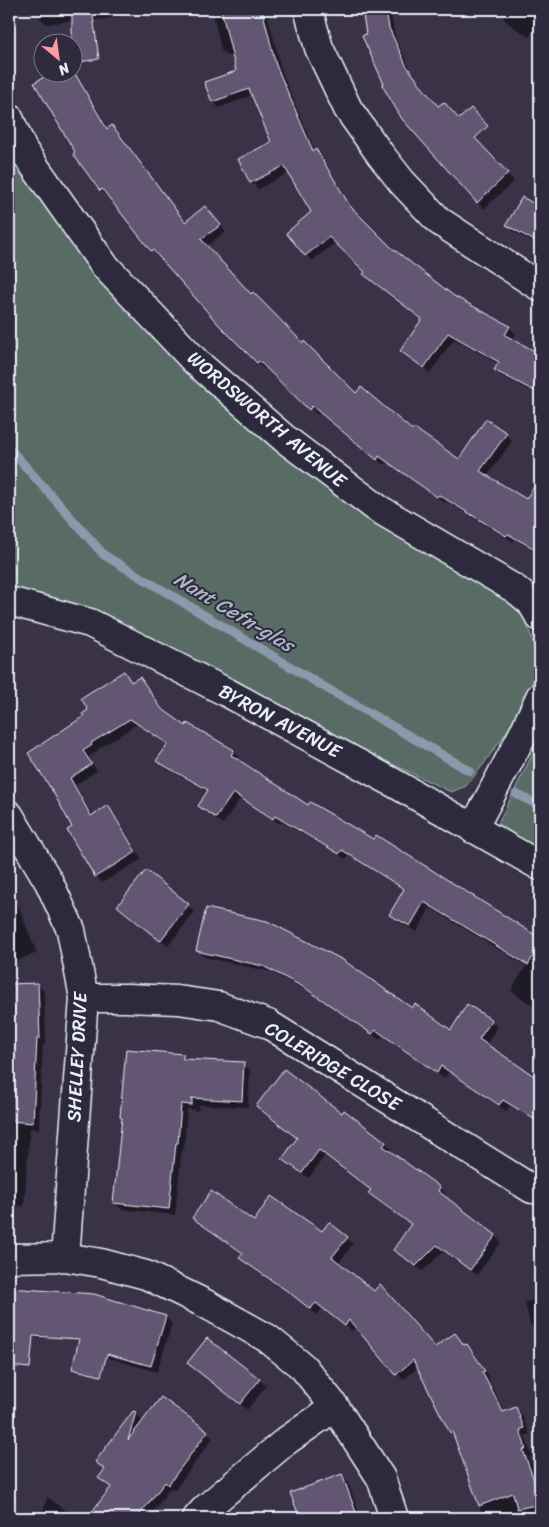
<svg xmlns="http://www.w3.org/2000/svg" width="549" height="1527" font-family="Sriracha,sans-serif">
<rect width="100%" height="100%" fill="#3a3348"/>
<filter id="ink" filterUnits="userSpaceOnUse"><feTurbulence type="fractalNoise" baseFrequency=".02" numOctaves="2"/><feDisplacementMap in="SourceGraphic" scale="10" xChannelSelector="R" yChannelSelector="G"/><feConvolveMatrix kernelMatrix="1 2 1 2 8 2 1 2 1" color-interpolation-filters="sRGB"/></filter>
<g filter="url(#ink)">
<path fill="#596c65" stroke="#a0aeae" d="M9,147L104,281L508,600L525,618L533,642L537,664L531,687L519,714L483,765L466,786L451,792L286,713L9,591Z
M540,739V851L497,826Z"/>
<path fill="#0007" d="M39,9H156L157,12L80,22L78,20L46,24L40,18Z
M212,9H258V11L262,10L268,16L282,72L315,151L322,157L355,214L391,249L453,297L510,328L516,334L512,340L540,356V396L502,376L496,369L499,364L454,339L430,373L408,357L402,351L423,320L370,280L364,274L366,272L336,242L312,261L306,255L313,212L289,173L258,189L251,182L239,160L273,142L253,95L219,108L213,101L238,71L234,55L227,56L221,50Z
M363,9H390L395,36L412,73L439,107L466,128L386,84L367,34Z
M510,9H540V21L529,37L509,24L503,18Z
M72,69L109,129L186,223L211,214L226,232L207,246L251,296L356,395L459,461L506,434L512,441L487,477L526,501L527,499L540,506V554L515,539L513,542L446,501L445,503L386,462L384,465L320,412L317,415L267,366L264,369L220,324L160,256L159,257L152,250L109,195L107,196L100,190L77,152Z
M484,149L514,181L484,209L477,202Z
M523,199L540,209V246L514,232L508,225Z
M123,673L132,683L140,678L146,685L164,712L187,727L233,751L240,757L238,761L309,807L374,841L376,837L540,940V1010L518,996L511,990L526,966L430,908L417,932L397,921L391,915L405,890L349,855L346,859L282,822L280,824L240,799L223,824L205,812L199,806L208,792L164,767L158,761L169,745L137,724L97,750L98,751L89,757L97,771L75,785L93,816L108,807L114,813L142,859L102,883L96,876L74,827L54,792L86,717Z
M147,872L195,912L168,946L119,906Z
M9,889L15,901L18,905L37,953L9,964Z
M207,909L412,1010L452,1032L491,1021L497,1027L486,1045L531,1075L534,1071L540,1074V1124L510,1106L506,1111L449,1072L444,1078L383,1036L380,1040L313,994L271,972L204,957L198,951Z
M37,984L44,991L46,1044H43L39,1129L30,1128L24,1206L9,1205V986Z
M183,1055L188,1060L243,1063L250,1070L248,1107L199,1105L198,1111L187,1109L184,1149H182L175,1215L121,1209L114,1203Z
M257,1106L342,1115L385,1143L392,1149L389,1152L440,1188L446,1195L444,1198L495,1236L501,1242L477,1275L444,1251L423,1271L401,1256L394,1249L412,1225L376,1200L370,1193L372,1191L325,1155L309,1178L290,1165L283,1158L298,1138Z
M194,1218L254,1223L347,1238L353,1244L338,1264L435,1349L455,1334L465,1346L467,1345L473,1351L490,1378L488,1379L505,1412L516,1408L522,1415L530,1434L525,1436L532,1456L529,1457L540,1489V1518H481L480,1505L455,1436L451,1432L418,1368L403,1380L356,1326L352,1331L323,1308L317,1315L297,1299L247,1264L241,1258L243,1254L200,1224Z
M9,1289H15L166,1317L172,1324L157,1372L102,1356L95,1337L9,1338Z
M540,1299V1326L533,1328L530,1324L525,1302Z
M189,1363L259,1380L266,1386L247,1410Z
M136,1413L142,1420L140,1426L207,1432L213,1438L175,1490L171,1488L148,1518H89L112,1488L100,1478L105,1470L97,1462Z
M341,1475L348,1482L361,1518H287L299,1514Z
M47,1497L76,1518H25L30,1511L43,1513Z"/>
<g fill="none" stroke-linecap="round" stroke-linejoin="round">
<path stroke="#8c99ac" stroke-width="9" d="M9,448L104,555L326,688L470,771
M516,794L540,806"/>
</g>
<path fill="#645672" stroke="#e8f1f8" d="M72,9H92L99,59L72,63Z
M221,9H262L276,65L313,151L316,149L350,206L392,248L454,296L510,326L505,335L540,354V394L494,370L499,362L448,333L424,368L400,351L422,319L363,274L365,272L329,237L305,256L286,233L311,212L284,166L250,183L238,159L271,142L249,89L212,102L204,82L236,71Z
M362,9H386L389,28L406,65L423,88L438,106L444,102L459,119L471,108L488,126L475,138L508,173L477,203L402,119L382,85L384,84L362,36L366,34Z
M52,72H74L107,129L112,125L185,222L205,206L221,225L201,239L251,294L253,292L303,343L304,341L356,393L361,387L412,430L414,428L459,459L486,419L507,433L480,471L526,499L540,477V552L508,534L506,536L439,495L437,497L379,456L377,460L312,406L309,410L259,361L257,363L219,325L153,250L151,251L102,189L100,191L73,154L75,152L34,83Z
M522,197L540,207V244L506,225Z
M124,671L131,682L140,677L161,708L186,726L187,723L234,750L231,755L308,805L310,802L373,839L376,835L540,938V945L528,965L424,902L410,926L389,915L404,889L342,850L339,854L275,816L273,819L233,793L216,818L198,806L208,790L156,761L168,744L130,719L91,743L92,745L83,751L92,764L70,778L91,816L108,805L136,852L95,877L67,830L72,827L53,792L28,753L84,716L82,714L88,710L81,698Z
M146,870L189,904L160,941L117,906Z
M206,908L267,921L343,960L412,1008L415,1004L451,1030L467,1004L492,1020L479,1039L540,1080V1123L503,1100L499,1105L441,1066L437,1073L376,1030L372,1034L305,988L263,966L196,951Z
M38,983L40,1038H37L33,1123L9,1121V984Z
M126,1049L183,1054V1059L244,1062L242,1101L192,1098V1105L181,1104L178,1143H176L169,1209L113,1203L122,1118L120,1117Z
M284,1069L342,1113L344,1110L386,1142L383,1146L440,1187L438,1191L496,1235L470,1270L437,1245L416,1266L393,1250L411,1224L368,1193L371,1190L319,1150L302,1173L282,1159L297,1138L256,1106Z
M211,1191L254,1221L271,1196L322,1231L329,1222L348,1237L332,1257L374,1291L380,1284L435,1347L455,1333L464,1345L467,1344L485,1371L482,1372L503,1412L516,1407L524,1428L520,1430L526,1449L523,1450L540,1497V1504L517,1509L513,1493L479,1506L452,1431L450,1433L413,1360L396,1375L349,1320L345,1326L316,1303L310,1309L290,1293L239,1258L243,1253L192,1218Z
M9,1288L94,1294L166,1316L151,1366L107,1354L101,1376L72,1369L79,1339L33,1336L30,1368L9,1366Z
M207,1338L260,1379L240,1404L187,1363Z
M161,1397L208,1431L168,1485L165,1482L137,1518H87L111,1487L98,1478L105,1469L95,1462L133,1411L136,1412L128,1440Z
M342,1474L358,1518H300L290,1493Z"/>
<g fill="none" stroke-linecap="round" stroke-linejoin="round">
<defs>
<path id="minor" d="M308,9L319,48L348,109L380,154L402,182L439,221L540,287
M9,118L23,150L104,265L196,362L285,439L377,508L515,589L531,602L540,617
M9,601L90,623L228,693L394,783L540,866
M9,815L49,882L71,930L84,998L65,1257
M473,829L523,734L540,697
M84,998H126L178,1000L219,1006L268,1024L532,1189
M9,1258L65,1257L101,1263L146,1275L204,1303L267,1338L303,1367L335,1407L381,1478L394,1518
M197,1518L205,1509L286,1441L335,1407"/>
</defs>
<use href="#minor" stroke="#e8f1f8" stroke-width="31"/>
<use href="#minor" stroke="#2f2a3d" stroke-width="28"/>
</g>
</g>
<g text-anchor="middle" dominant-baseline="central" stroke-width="4" stroke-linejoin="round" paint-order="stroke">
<g font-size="19" fill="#e8f1f8" stroke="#2f2a3d">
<text transform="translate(267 419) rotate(40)">WORDSWORTH AVENUE</text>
<text transform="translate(280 721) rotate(28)">BYRON AVENUE</text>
<text transform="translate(77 1057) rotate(-87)">SHELLEY DRIVE</text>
<text transform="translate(333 1066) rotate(31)">COLERIDGE CLOSE</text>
</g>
<g font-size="20" font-style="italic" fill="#abb6c5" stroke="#2f2a3d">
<text transform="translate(234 612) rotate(31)">Nant Cefn-glas</text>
</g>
</g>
<rect width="549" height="1527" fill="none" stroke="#2f2a3d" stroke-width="30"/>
<rect x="15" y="15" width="519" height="1497" fill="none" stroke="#e8f1f8" stroke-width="2" filter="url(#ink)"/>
<g transform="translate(58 58) rotate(151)"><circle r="24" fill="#2f2a3d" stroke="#797a88"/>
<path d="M0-4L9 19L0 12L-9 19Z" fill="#ff9aa2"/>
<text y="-8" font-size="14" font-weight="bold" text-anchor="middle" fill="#e8f1f8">N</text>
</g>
</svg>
